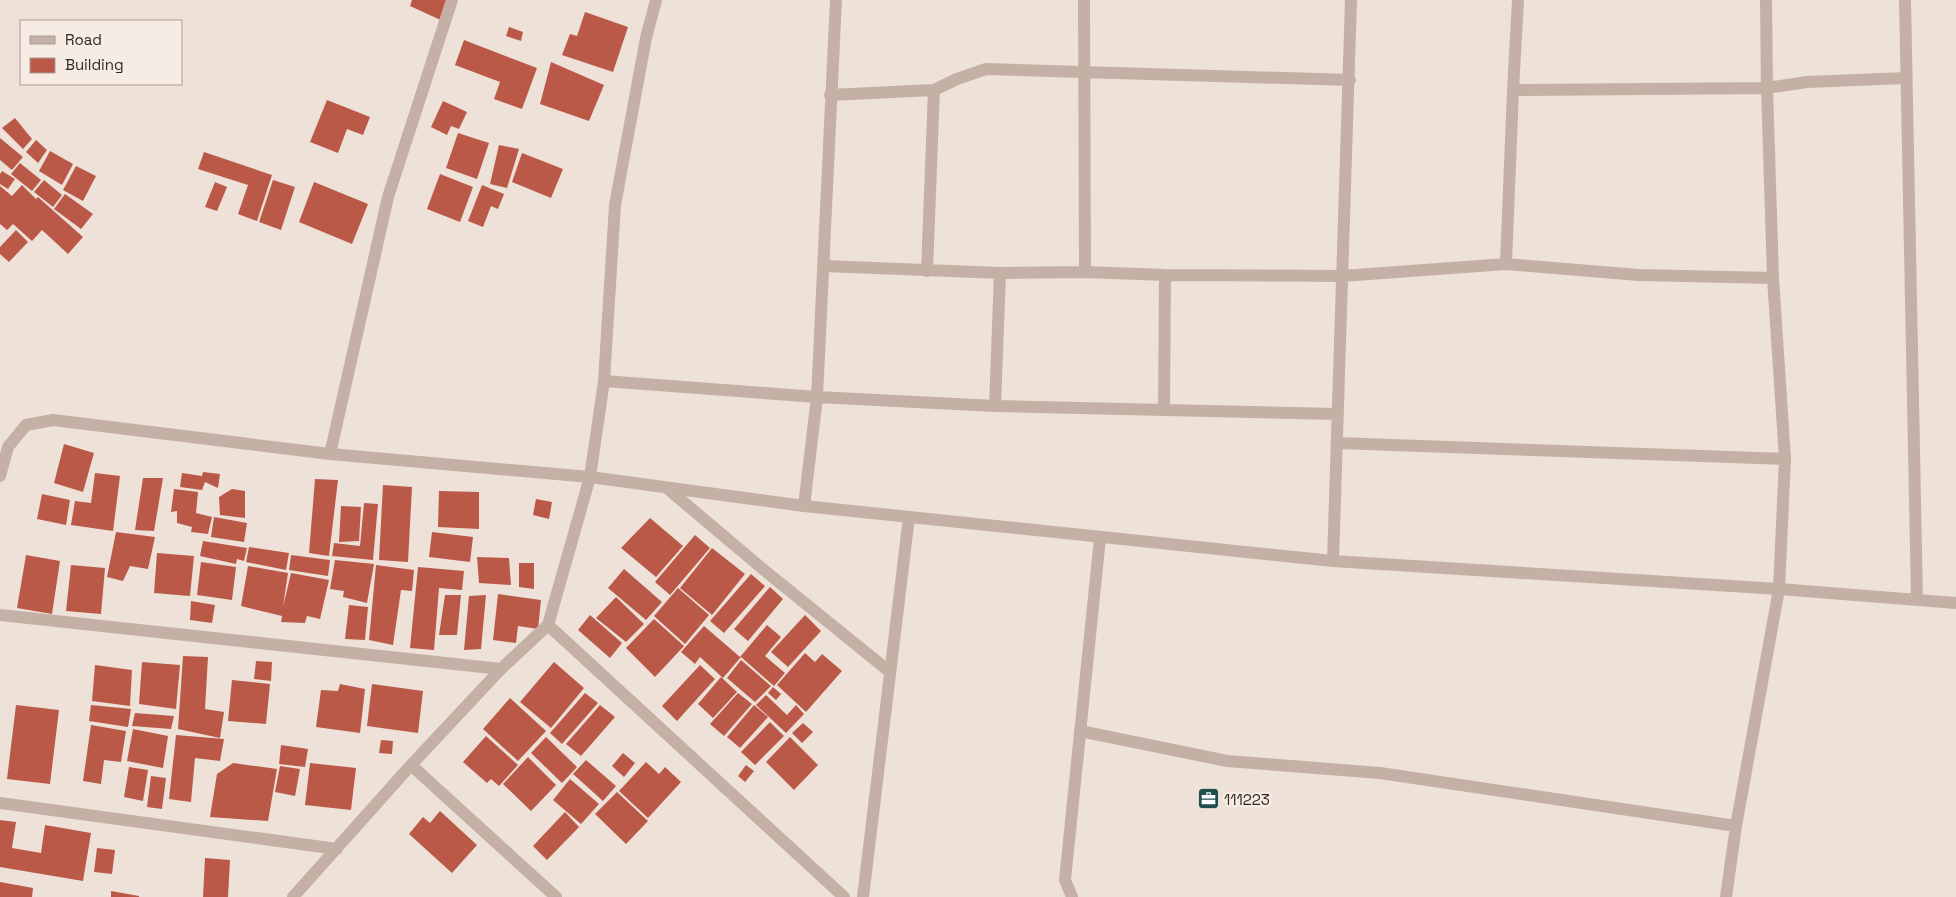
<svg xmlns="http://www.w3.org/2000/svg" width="1956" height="897" font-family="'Space Grotesk',sans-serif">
<rect width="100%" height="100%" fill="#eee1d8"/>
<path fill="#bb5949" d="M412,0H452L445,22L410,6Z
M585,12L628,27L613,72L562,55L570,34L577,36Z
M509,27L523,32L521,41L506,36Z
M464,40L537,68L522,109L494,99L500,82L455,65Z
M551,62L604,85L589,121L540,104Z
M327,100L370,117L363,135L347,129L338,153L310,142Z
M443,101L467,112L459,129L451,126L447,135L431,127Z
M15,118L32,139L23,149L2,128Z
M458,133L489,143L477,179L446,168Z
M0,138L23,157L12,170L0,160Z
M36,140L47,150L38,163L26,152Z
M499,145L519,149L507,188L490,184Z
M50,151L73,164L62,185L39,171Z
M204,152L272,175L257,221L238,214L248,185L198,169Z
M522,153L563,169L551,198L512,182Z
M20,163L41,180L32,191L11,174Z
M76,166L96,176L83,201L63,190Z
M2,171L15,179L8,189L0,184V174Z
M440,174L473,187L460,222L427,209Z
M44,180L62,195L53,207L34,192Z
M273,180L295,187L281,230L259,222Z
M215,182L227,187L217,211L205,207Z
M314,182L368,204L352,244L299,222Z
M22,185L36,199L38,197L83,237L68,254L42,230L32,241L13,224L7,230L0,224V186L12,196Z
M482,185L504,194L498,209L491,206L483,227L468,221Z
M65,194L93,214L81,229L54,209Z
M16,230L28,242L9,262L0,254V247Z
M64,444L94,453L83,492L54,483Z
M203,472L220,474L218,488L205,482L202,490L180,487L182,473L202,476Z
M95,473L120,476L113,531L71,525L75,501L91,503Z
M143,478H163L154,531L135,530Z
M315,479L338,480L329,556L309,553Z
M383,485L412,487L408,562L379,560Z
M174,489L198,492L196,513L212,517L208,534L191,532L192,527L177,523V511L171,512Z
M232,489L245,491V518L220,515L219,497Z
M439,491L479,492V529L438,527Z
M42,494L70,500L66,525L37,519Z
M536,499L552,502L549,519L533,515Z
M364,503L378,504L373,560L332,556L334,543L360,546Z
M341,506L361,507L359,541L339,542Z
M214,517L247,523L244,542L211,537Z
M650,518L683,546L656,577L621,548Z
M116,532L155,537L148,569L130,566L123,581L107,577Z
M432,532L473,537L470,562L429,557Z
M695,535L710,548L670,595L655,582Z
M203,541L247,548L244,561L237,559L236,564L200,556Z
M249,547L289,553L286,570L246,562Z
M712,548L745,574L712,615L680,588Z
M157,553L194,556L190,596L154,593Z
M26,555L60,561L52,614L17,608Z
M291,555L330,560L328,576L289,570Z
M477,557L509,558L511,585L479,583Z
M335,560L374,564L367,603L343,597L344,591L330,589Z
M201,562L236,567L232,600L197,595Z
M519,563H534V589L519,587Z
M71,565L105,568L101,614L66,611Z
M376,565L414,570L412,591L401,590L393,645L369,640Z
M248,566L288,573L283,607L291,573L329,580L320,619L307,616L305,623L281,622L282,616L241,606Z
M418,567L464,571L462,590L439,588L434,650L410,648Z
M624,569L662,602L646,620L608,588Z
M751,574L765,586L724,633L710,621Z
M770,587L783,599L748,641L734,629Z
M678,588L709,615L685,644L654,616Z
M498,594L541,600L538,629L518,626L516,643L493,640Z
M445,595H461L457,635H439Z
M486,595L481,649L464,650L469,596Z
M616,597L644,624L626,642L596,618Z
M191,601L215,605L212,623L190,620Z
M349,605L368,607L365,640L345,639Z
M590,615L622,643L610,658L578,630Z
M805,615L821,631L788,667L771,652Z
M654,619L684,646L655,677L626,648Z
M767,625L781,637L765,656L785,673L774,686L741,657L723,678L700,657L695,664L681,652L704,626L740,657Z
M805,653L815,662L822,654L842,671L806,712L777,685Z
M183,656L208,657L205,709L224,712L220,738L178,729Z
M741,660L771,686L755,702L727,678Z
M256,661L272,662L271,681L254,679Z
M142,662L180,665L176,709L139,704Z
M554,662L584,688L551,728L520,702Z
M95,665L132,670L130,706L92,701Z
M700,665L715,679L677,721L662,706Z
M721,677L737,692L713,718L698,704Z
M232,680L270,684L266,724L228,721Z
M340,684L365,689L360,733L316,727L321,690L338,691Z
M372,684L423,691L418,733L367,726Z
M773,687L781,694L776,700L768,693Z
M585,693L598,703L562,744L550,733Z
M738,693L752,704L724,736L710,724Z
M766,695L787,715L796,705L804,714L786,733L756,705Z
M510,698L546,731L518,761L483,729Z
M16,705L59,710L50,784L7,779Z
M91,705L131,709L128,727L89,721Z
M600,705L615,717L581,756L566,744Z
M754,705L768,717L740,748L727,737Z
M135,713L174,716L171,729L132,726Z
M770,722L784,736L755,765L741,752Z
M803,723L813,732L802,743L792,733Z
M91,725L126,731L121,762L104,760L101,784L83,781Z
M133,729L168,736L163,768L127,761Z
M176,735L224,739L220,761L195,758L191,802L169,799Z
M486,736L518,765L499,786L491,779L487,783L463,762Z
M546,737L577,767L562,783L531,753Z
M790,737L818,765L794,790L766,762Z
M381,740L393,741L392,754L379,753Z
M281,745L308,749L305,767L279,764Z
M623,753L635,763L624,777L612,766Z
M528,757L556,785L531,811L503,784Z
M586,760L616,786L603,801L573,774Z
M646,762L659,774L665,767L681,782L648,818L619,791Z
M233,763L277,769L268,821L210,817L217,774Z
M310,763L356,768L351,810L305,805Z
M746,765L754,771L745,782L738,776Z
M280,766L300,769L295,796L275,792Z
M129,767L148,770L143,801L124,797Z
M151,776L166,778L162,809L147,807Z
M570,779L599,804L581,824L553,800Z
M617,792L648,821L626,844L595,814Z
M440,811L477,845L452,873L409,834L423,817L430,823Z
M565,812L579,827L547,860L533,846Z
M0,820L16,822L12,848L41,853L45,825L91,833L83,881L0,867Z
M97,848L115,850L112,874L94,872Z
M205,858L230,860L228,897H203Z
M0,882L33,888L32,897H0Z
M111,891L139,896V897H111Z"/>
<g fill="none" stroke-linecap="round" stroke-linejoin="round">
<path stroke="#c5b0a5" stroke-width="12" d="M1084,0L1085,272
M1905,0L1917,600
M1513,90L1767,88L1807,82L1906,78
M830,95L934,90L957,79L986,69L1350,80
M1506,264L1513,90L1518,0
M825,266L1000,273L1085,272L1165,275L1342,276L1506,264L1639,275L1773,278
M927,271L934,90
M604,381L817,397L995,406L1338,414
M995,406L1000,273
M1164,410L1165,275
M1337,443L1785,459
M330,454L388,197L452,0
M668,489L764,570L890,672
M804,506L817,397L836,0
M1333,561L1351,0
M0,615L501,669
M548,625L844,897
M1080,731L1227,761L1380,773L1736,826
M411,765L556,897
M0,803L337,849
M293,897L411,765L501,669L548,625L590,477L804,506L1333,561L1779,589L1956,603
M863,897L909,517
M1072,897L1065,880L1100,538
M1726,897L1736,826L1779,589L1785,459L1773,278L1767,88L1766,0"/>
<path stroke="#c5b0a5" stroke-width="12" d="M0,476L8,447L26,425L53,420L330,454L590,477L604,381L615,205L646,38L656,0"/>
</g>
<defs>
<symbol id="office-square" viewBox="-11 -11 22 22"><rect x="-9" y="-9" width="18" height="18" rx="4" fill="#1f4e4d" stroke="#f6ece3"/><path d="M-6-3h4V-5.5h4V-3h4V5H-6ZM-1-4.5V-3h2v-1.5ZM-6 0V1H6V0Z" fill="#fff"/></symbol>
</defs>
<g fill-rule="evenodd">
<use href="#office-square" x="1196" y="786" width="25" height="25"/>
</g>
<g text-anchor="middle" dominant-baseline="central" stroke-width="5" stroke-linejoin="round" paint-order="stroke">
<g font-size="15" fill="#312826" stroke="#f6ece3" text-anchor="start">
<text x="1224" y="799">111223</text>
</g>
</g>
<rect x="20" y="20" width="162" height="65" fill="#f6ece3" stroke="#a79e97"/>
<rect x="30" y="36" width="25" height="8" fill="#c5b0a5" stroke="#a79e97"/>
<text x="65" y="45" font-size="15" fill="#312826">Road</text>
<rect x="30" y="58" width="25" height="15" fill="#bb5949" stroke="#a79e97"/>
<text x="65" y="70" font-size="15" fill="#312826">Building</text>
</svg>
